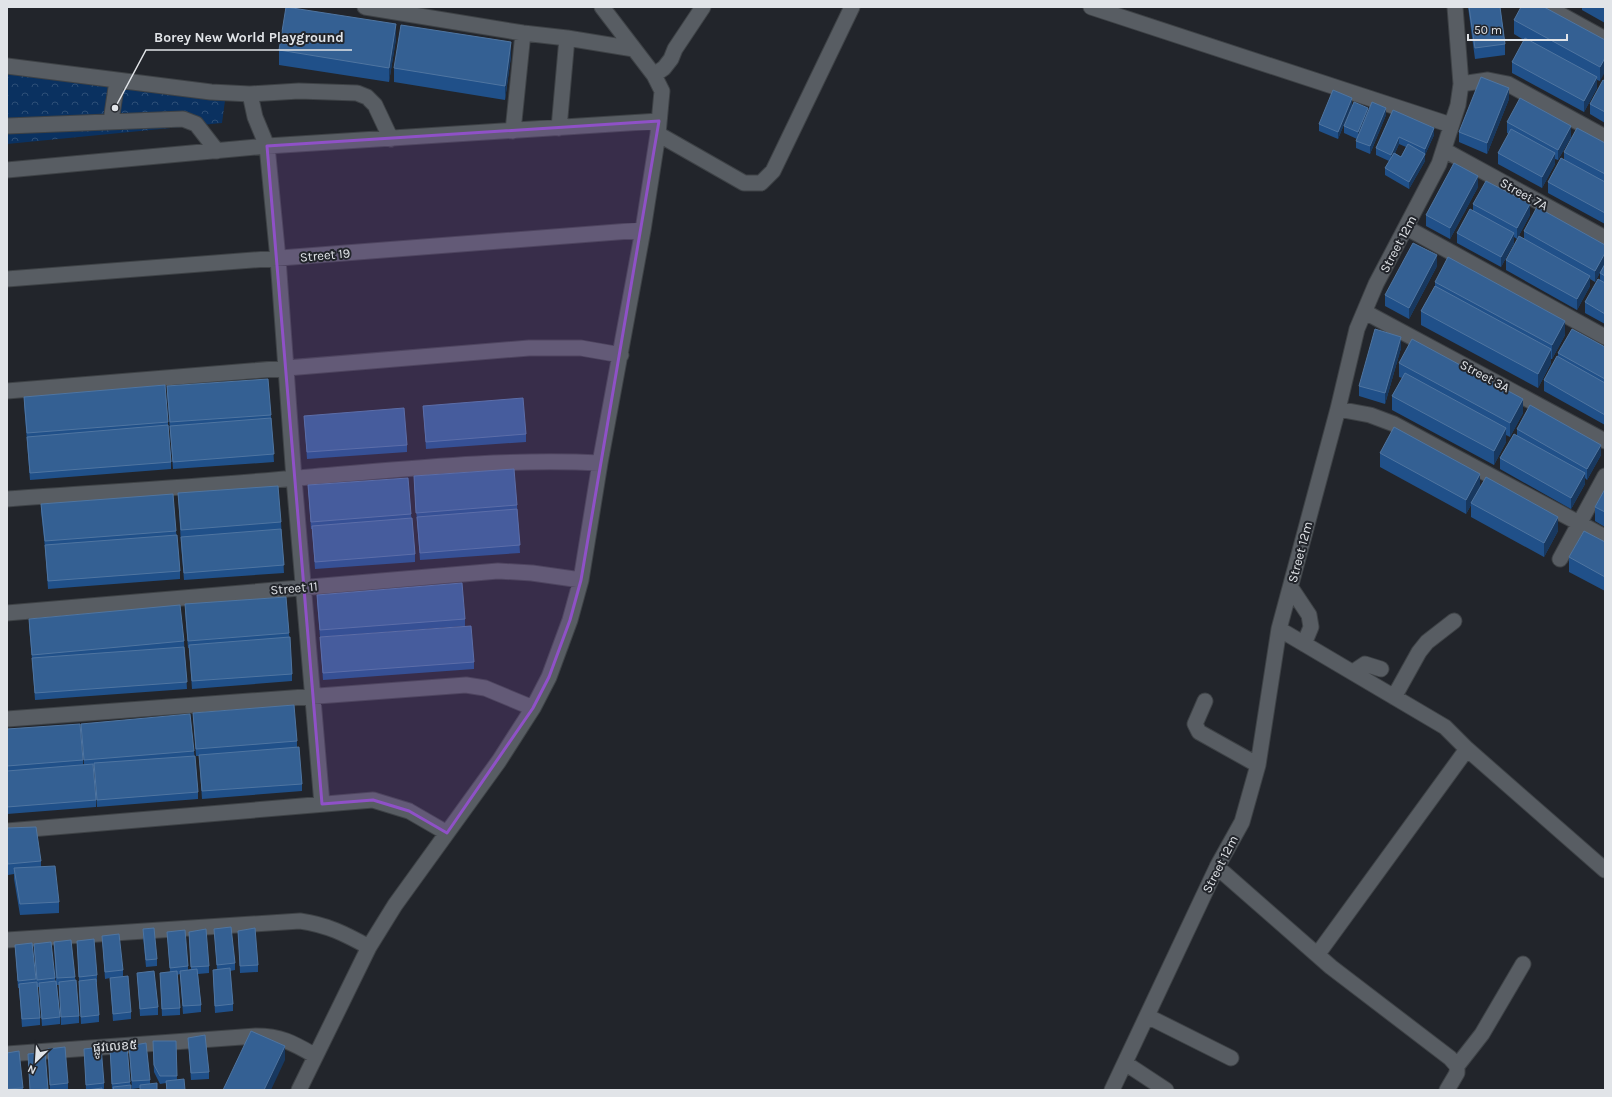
<svg xmlns="http://www.w3.org/2000/svg" width="1612" height="1097" font-family="Karla,'Noto Sans Khmer',sans-serif">
<defs>
<pattern id="park-crowns" width="20" height="18" patternUnits="userSpaceOnUse"><rect width="20" height="18" fill="#0a3160"/><path d="M2 6a3 3 0 1 1 6 0M12 15a3 3 0 1 1 6 0" fill="none" stroke="#2d4f77"/></pattern>
</defs>
<rect width="100%" height="100%" fill="#22252b"/>
<path fill="url(#park-crowns)" d="M7,66L226,93L222,123L7,144Z"/>
<g fill="none" stroke-linecap="round" stroke-linejoin="round">
<defs>
<path id="minor" d="M365,7L523,33L567,38L634,49
M1091,7L1451,125
M1547,7L1605,39
M7,66L211,92L250,94L299,91L357,93L367,97L375,105L391,139
M654,75L664,68L671,59L675,49L703,7
M1461,84L1488,80L1508,84L1605,137
M250,94L255,117L267,146L278,259L294,479L322,804
M111,121L117,81
M7,126L183,119L196,124L217,151
M559,128L567,38
M513,131L523,33
M658,134L744,183H761L773,171L852,7
M1444,150L1605,238
M7,170L267,146L659,121
M1407,228L1605,337
M7,279L643,230
M1365,312L1605,441
M7,391L529,348H581L621,355
M1338,409L1370,415L1394,424L1605,537
M7,499C103,492 200,487 296,478C397,470 498,458 600,463
M1560,559L1605,476
M1291,588L1309,615L1311,627L1304,644
M7,613L498,571L532,573L581,580
M1279,629L1445,727L1467,749L1605,870
M1353,672L1365,664L1381,669
M1394,697L1419,652L1427,642L1454,621
M1205,701L1195,724L1199,732L1258,765
M7,719L466,685L485,688L533,708
M7,831L373,800L409,811L447,833
M1217,867L1331,967L1450,1058L1457,1066
M7,940L300,921C328,925 345,934 369,947
M1317,955L1467,749
M1147,1016L1231,1058
M7,1054L256,1036C281,1036 293,1043 314,1055
M1125,1063L1166,1090
M299,1090L369,947L395,905L499,761L533,708L549,677L570,620L581,580L600,463L643,230L658,134L662,91L654,75L602,7
M1112,1090L1217,867L1242,822L1258,765L1279,629L1338,409L1357,329L1376,284L1439,164L1458,105L1461,84L1455,7
M1447,1090L1457,1073V1066L1482,1034L1523,964"/>
</defs>
<use href="#minor" stroke="#3e4246" stroke-width="17"/>
<use href="#minor" stroke="#585d63" stroke-width="15"/>
</g>
<path fill="#205089" fill-rule="evenodd" d="M1468,7H1500L1505,44V55L1475,59Z
M1582,7H1605V23L1582,10Z
M1514,20L1605,40L1600,81L1597,80V88L1584,112L1512,73V62L1524,40L1514,34Z
M396,39L389,82L279,65V50Z
M511,56L505,100L394,82V68Z
M1605,81V123L1590,114V104Z
M1509,99L1487,154L1459,142V132Z
M1352,105L1338,139L1319,131V124Z
M1393,110L1434,135L1425,155V161L1409,189L1385,175V168L1389,161L1376,155V148ZM1399,144L1406,147L1401,157L1395,153Z
M1368,114L1386,115L1370,154L1356,148V141L1357,139L1344,133V126Z
M1507,122L1571,137L1558,160L1555,159V164L1542,188L1498,164V153L1509,134L1507,133Z
M1605,143V224L1548,193V182L1564,160V152Z
M1478,187L1450,239L1426,226V215Z
M1473,204L1530,215L1517,239L1514,237V243L1501,267L1457,243V233L1473,211Z
M1524,231L1605,263L1595,282L1590,279V286L1577,310L1506,270V260L1524,238Z
M1605,264V324L1585,313V302L1600,280V273Z
M1437,266L1409,319L1385,306V295Z
M1435,282L1565,335L1552,359H1551V363L1538,388L1421,325V311L1435,286Z
M1605,347V425L1544,391V380L1558,357V353Z
M1401,348L1385,404L1359,396V386Z
M1399,363L1523,413L1510,437L1506,435V442L1494,465L1392,410V396L1402,378L1399,377Z
M165,385L171,462V469L30,480L24,404V397Z
M167,386L271,415L274,462L173,469L167,393Z
M423,406L526,434V442L426,449Z
M304,416L407,445V452L307,459Z
M1517,429L1601,455L1587,480L1585,478V484L1571,509L1500,469V458L1517,435Z
M1380,453L1480,486L1558,531L1544,557L1471,517V505L1466,514L1380,467Z
M414,476L517,505L520,553L420,560L414,483Z
M308,485L411,514L415,554V562L315,569L312,529H311Z
M1605,489V527L1595,521V507Z
M178,493L281,522L284,573L184,580L181,544Z
M41,504L176,531L180,571V579L48,589L45,548L41,511Z
M1605,542V591L1569,572V557Z
M317,595L465,619V626L320,637L317,602Z
M185,604L289,633L292,674V681L192,689L189,648H188L185,612Z
M29,619L184,641L187,689L35,700L32,660L29,626Z
M320,637L474,662V669L323,680Z
M193,713L297,741V748L302,784V791L202,799L199,756H196Z
M81,724L194,751L198,792V799L97,807L94,766L93,767L96,800V807L7,814V729L83,760V765L84,764L81,731Z
M7,828L41,861V867L59,902V913L20,915L14,879V874L8,875L7,869Z
M143,929L157,959V966L146,967L143,936Z
M214,929L235,963V970L230,971L233,1004V1011L215,1013L213,977V970H217Z
M238,931L258,965V972L240,973Z
M167,932L188,966V970L191,969L189,932L209,966V973L198,974L201,1005V1012L183,1014L180,974L177,975L180,1008V1015L162,1016L160,973L170,972Z
M102,936L123,970V977L131,1012V1019L113,1021L110,978L105,979Z
M77,941L97,975V982H96L99,1015V1022L81,1024L79,988V981Z
M54,942L75,977L79,1016V1023L61,1025L59,985H57L60,1017V1024L42,1026L39,987H37L40,1018V1025L22,1027L19,988H18L15,945L36,979V982L34,944L55,978V981L56,985Z
M137,973L158,1007V1015L140,1016Z
M188,1038L209,1072V1079L191,1080Z
M176,1041L177,1080L185,1090H166V1083L160,1084L154,1072L153,1048Z
M129,1046L150,1080V1084L157,1090H140V1088L132,1089Z
M110,1048L130,1082L131,1090H112Z
M48,1049L68,1083V1090H50Z
M84,1049L104,1083V1090H86Z
M45,1052L48,1090H30L28,1054Z
M7,1053L23,1088V1090H7Z"/>
<path fill="#18385f" d="M396,24V39L389,82V68Z
M511,42V56L505,100V86Z
M1605,58V72L1600,81V67Z
M1597,77V88L1584,112V101Z
M1509,88V99L1487,154V143Z
M1352,98V105L1338,139V132Z
M1368,108V115L1358,139V132Z
M1386,108V115L1370,154V146Z
M1571,126V137L1558,160V150Z
M1434,128V135L1425,155V161L1409,189V182L1425,155V149Z
M1399,137V144L1391,162V155Z
M1555,153V164L1542,188V177Z
M1478,176V187L1450,239V228Z
M1530,204V215L1517,239V228Z
M1514,233V243L1501,267V257Z
M1605,253V263L1595,282V271Z
M1437,255V266L1409,319V308Z
M1590,276V286L1577,310V299Z
M1565,321V335L1552,359V345Z
M1401,337V348L1385,404V393Z
M1551,349V363L1538,388V374Z
M1523,399V413L1510,437V423Z
M1506,428V442L1494,465V451Z
M1601,445V455L1587,480V469Z
M1585,473V484L1571,509V498Z
M1480,474V488L1471,503V505L1466,514V500Z
M1558,517V531L1544,557V543Z
M285,1046V1060L271,1090H264Z"/>
<path fill="#346093" stroke="#4f75a1" d="M286,7L396,24L389,68L279,50Z
M1469,7H1500L1505,44L1475,48Z
M1521,7H1544L1605,40V58L1600,67L1514,20Z
M401,25L511,42L505,86L394,68Z
M1525,38L1597,77L1584,101L1512,62Z
M1481,77L1509,88L1487,143L1459,132Z
M1603,80L1605,81V112L1590,104Z
M1333,90L1352,98L1338,132L1319,124Z
M1520,98L1571,126L1558,150L1507,122Z
M1354,102L1368,108L1358,132L1344,126Z
M1372,102L1386,108L1370,146L1356,141Z
M1393,110L1434,128L1425,149L1399,137L1391,155L1376,148Z
M1577,128L1605,143V174L1564,152Z
M1511,129L1555,153L1542,177L1498,153Z
M1408,144L1425,154L1409,182L1385,168L1394,153L1401,157Z
M1561,158L1605,182V213L1548,182Z
M1454,163L1478,176L1450,228L1426,215Z
M1486,181L1530,204L1517,228L1473,204Z
M1537,207L1605,245V253L1595,271L1524,231Z
M1470,209L1514,233L1501,257L1457,233Z
M1519,236L1590,276L1577,299L1506,260Z
M1413,243L1437,255L1409,308L1385,295Z
M1448,257L1565,321L1552,345L1435,282Z
M1605,264V276L1600,273Z
M1598,279L1605,283V314L1585,302Z
M1435,286L1551,349L1538,374L1421,311Z
M1375,329L1401,337L1385,393L1359,386Z
M1572,329L1605,347V379L1558,353Z
M1412,339L1523,399L1510,423L1399,363Z
M1557,356L1605,383V415L1544,380Z
M1405,373L1506,428L1494,451L1392,396Z
M268,379L271,415L170,422L167,386Z
M165,385L168,422L27,433L24,397Z
M523,398L526,434L426,442L423,406Z
M1530,405L1601,445L1587,469L1517,429Z
M404,408L407,445L307,452L304,416Z
M271,418L274,454L173,462L170,426Z
M168,425L171,462L30,473L27,437Z
M1394,427L1480,474L1466,500L1380,453Z
M1514,434L1585,473L1571,498L1500,458Z
M514,469L517,505L416,513L414,476Z
M1486,477L1558,517L1544,543L1471,503Z
M408,478L411,514L311,522L308,485Z
M278,486L281,522L181,530L178,493Z
M1605,489V512L1595,507Z
M173,494L176,531L45,541L41,504Z
M517,509L520,545L420,553L417,517Z
M412,518L415,554L315,562L312,526Z
M281,529L284,565L184,573L181,537Z
M1584,531L1605,542V577L1569,557Z
M177,535L180,571L48,581L45,545Z
M462,583L465,619L320,630L317,595Z
M286,597L289,633L188,641L185,604Z
M180,605L184,641L32,655L29,619Z
M471,626L474,662L323,673L320,637Z
M290,637L292,674L192,681L189,645Z
M184,647L187,682L35,693L32,658Z
M294,705L297,741L196,749L193,713Z
M190,714L194,751L84,760L81,724Z
M80,724L83,760L7,766V729Z
M299,747L302,784L202,791L199,755Z
M195,756L198,792L97,800L94,763Z
M93,764L96,800L7,807V771Z
M36,827L41,861L8,864L7,858V828Z
M55,866L59,902L20,904L14,868Z
M231,927L235,963L217,965L214,929Z
M154,928L157,959L146,960L143,929Z
M255,928L258,965L240,966L238,931Z
M206,929L209,966L191,967L189,932Z
M185,930L188,966L170,968L167,932Z
M119,934L123,970L105,972L102,936Z
M94,939L97,975L79,977L77,941Z
M71,940L75,977L57,978L54,942Z
M51,942L55,978L37,980L34,944Z
M32,943L36,979L18,981L15,945Z
M230,968L233,1004L215,1006L213,970Z
M197,969L201,1005L183,1006L180,971Z
M154,971L158,1007L140,1009L137,973Z
M177,971L180,1008L162,1009L160,973Z
M128,976L131,1012L113,1014L110,978Z
M96,979L99,1015L81,1017L79,981Z
M76,980L79,1016L61,1017L59,982Z
M56,981L60,1017L42,1019L39,983Z
M37,982L40,1018L22,1019L19,984Z
M251,1031L285,1046L264,1090H223Z
M205,1035L209,1072L191,1073L188,1038Z
M153,1041H176L177,1076H160L154,1065Z
M146,1043L150,1080L132,1081L129,1046Z
M127,1046L130,1082L112,1084L110,1048Z
M65,1047L68,1083L50,1085L48,1049Z
M101,1047L104,1083L86,1085L84,1049Z
M19,1051L23,1088L7,1089V1053Z
M45,1052L48,1089L30,1090L28,1054Z
M184,1079L185,1090H167L166,1081Z
M157,1083V1090H140V1085Z
M131,1085V1090H114L113,1087Z
M102,1088V1090H87Z"/>
<path fill="#8f51c7" fill-opacity="0.2" stroke="#8f51c7" stroke-width="3" stroke-linejoin="round" d="M659,121L581,580L570,620L549,677L533,708L447,833L409,811L373,800L322,804L267,146Z"/>
<g text-anchor="middle" dominant-baseline="central" stroke-width="4" stroke-linejoin="round" paint-order="stroke">
<g font-size="13" fill="#e1e4e8" stroke="#22252b">
<text transform="translate(1524 194) rotate(29)">Street 7A</text>
<text transform="translate(1398 244) rotate(-62)">Street 12m</text>
<text transform="translate(325 255) rotate(-5)">Street 19</text>
<text transform="translate(1485 376) rotate(28)">Street 3A</text>
<text transform="translate(1300 552) rotate(-75)">Street 12m</text>
<text transform="translate(294 588) rotate(-5)">Street 11</text>
<text transform="translate(1220 864) rotate(-63)">Street 12m</text>
<text transform="translate(115 1046) rotate(-4)">ផ្លូវលេខ៥</text>
</g>
</g>
<path fill="none" stroke="#e1e4e8" stroke-width="1.5" d="M115 108L146 50H352"/>
<circle fill="#e1e4e8" stroke="#22252b" stroke-width="1.5" cx="115" cy="108" r="4"/>
<g font-size="14" text-anchor="middle" font-weight="bold" fill="#e1e4e8" stroke="#22252b" stroke-width="4" stroke-linejoin="round" paint-order="stroke">
<text x="249" y="42">Borey New World Playground</text>
</g>
<rect width="1612" height="1097" fill="none" stroke="#e1e4e8" stroke-width="16"/>
<g transform="translate(36 1061) rotate(205)" stroke="#22252b" stroke-width="3" paint-order="stroke">
<path d="M0-3L7 15L0 10L-7 15Z" fill="#e1e4e8"/>
<text y="-6" font-size="11" font-weight="bold" text-anchor="middle" fill="#e1e4e8">N</text>
</g>
<path d="M1468 34v6h99v-6" fill="none" stroke="#e1e4e8" stroke-width="2"/>
<text x="1474" y="34" font-size="12" fill="#e1e4e8" stroke="#22252b" stroke-width="3" paint-order="stroke">50 m</text>
</svg>
